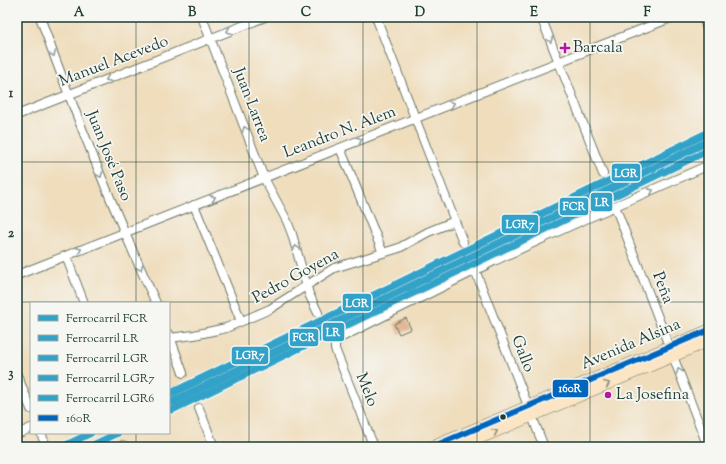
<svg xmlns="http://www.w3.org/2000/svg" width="726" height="464" font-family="'Sorts Mill Goudy',serif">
<rect width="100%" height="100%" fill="#f6f6f2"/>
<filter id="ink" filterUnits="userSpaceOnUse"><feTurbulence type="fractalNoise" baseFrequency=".025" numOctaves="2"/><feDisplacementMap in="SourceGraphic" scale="8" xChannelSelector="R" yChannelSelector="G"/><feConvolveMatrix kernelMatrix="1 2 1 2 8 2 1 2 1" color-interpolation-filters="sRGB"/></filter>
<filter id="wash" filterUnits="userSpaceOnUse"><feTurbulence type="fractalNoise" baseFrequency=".012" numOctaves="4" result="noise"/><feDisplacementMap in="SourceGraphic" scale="16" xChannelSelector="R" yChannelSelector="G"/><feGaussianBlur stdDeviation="0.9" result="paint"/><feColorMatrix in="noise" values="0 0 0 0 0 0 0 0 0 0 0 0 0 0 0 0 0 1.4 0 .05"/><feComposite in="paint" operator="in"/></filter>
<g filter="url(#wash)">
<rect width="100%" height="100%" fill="#efddbc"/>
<g id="blocks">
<path fill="#dfae86" d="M406,318L411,329L399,334L394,324Z"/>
</g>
</g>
<g filter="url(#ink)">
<use href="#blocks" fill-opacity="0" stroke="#687564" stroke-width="1"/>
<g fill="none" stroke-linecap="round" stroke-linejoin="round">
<defs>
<path id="street" d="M40,17C75,114 113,209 156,303
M202,17L264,178L287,221L292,234L309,294L318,313
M376,17L463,242
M541,17L603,174
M703,17L709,34
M17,115L265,17
M340,148L383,253
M194,205L241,321
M615,206L708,447
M66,256L84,303
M475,270L544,447
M17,275L673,17
M169,334L183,373
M169,338L194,335L226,328L270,309L334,268L399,248L428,232L455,221
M17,375L31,409
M199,408L214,447
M41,433L44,441
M17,434L31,428
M123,445L124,447
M374,447L335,349V343L340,338L494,261L572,225L709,165"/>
<path id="secondary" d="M432,447L709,330
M459,447L709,341"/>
</defs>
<use href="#street" stroke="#687564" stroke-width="10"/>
<use href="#secondary" stroke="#687564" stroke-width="12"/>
<use href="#street" stroke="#fff" stroke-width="8"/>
<use href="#secondary" stroke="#fce5c4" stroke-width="11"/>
<defs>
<path id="bus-1" d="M432,447L709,330"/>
</defs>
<use href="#bus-1" stroke="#f6f6f2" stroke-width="9"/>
<use href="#bus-1" stroke="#0065bd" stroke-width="6"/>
<defs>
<path id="rail-1" d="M169,403L709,141
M89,447L118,433"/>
<path id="rail-2" d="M172,410L709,150"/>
<path id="rail-3" d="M169,394L706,134"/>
<path id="rail-4" d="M169,395L709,132
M62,447L91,433"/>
<path id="rail-5" d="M173,402L709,141"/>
</defs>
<use href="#rail-1" stroke="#f6f6f2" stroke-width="10"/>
<use href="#rail-2" stroke="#f6f6f2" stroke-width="10"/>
<use href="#rail-3" stroke="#f6f6f2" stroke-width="10"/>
<use href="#rail-4" stroke="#f6f6f2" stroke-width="10"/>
<use href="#rail-5" stroke="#f6f6f2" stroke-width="10"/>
<use href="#rail-1" stroke="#32a2c8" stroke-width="7"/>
<use href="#rail-2" stroke="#32a2c8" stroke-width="7"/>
<use href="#rail-3" stroke="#32a2c8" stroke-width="7"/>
<use href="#rail-4" stroke="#32a2c8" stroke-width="7"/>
<use href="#rail-5" stroke="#32a2c8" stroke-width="7"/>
</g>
<defs><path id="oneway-chevron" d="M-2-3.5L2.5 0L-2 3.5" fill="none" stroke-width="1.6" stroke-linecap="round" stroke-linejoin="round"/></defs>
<g stroke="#8f9e9a">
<use href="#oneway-chevron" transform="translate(229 31) rotate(158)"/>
<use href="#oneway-chevron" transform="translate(550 40) rotate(69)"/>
<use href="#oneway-chevron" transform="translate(53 54) rotate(70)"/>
<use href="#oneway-chevron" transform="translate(108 79) rotate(159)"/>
<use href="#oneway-chevron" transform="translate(452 104) rotate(-21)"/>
<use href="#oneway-chevron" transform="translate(245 129) rotate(-111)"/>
<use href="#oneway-chevron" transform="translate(360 140) rotate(-21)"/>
<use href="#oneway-chevron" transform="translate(100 175) rotate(68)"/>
<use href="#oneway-chevron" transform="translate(651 191) rotate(-24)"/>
<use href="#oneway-chevron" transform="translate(213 198) rotate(-21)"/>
<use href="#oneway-chevron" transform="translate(296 248) rotate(-106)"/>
<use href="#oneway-chevron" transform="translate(79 250) rotate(-22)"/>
<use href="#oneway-chevron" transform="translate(140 268) rotate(65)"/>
<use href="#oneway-chevron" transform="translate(679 371) rotate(-111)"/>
</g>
<g stroke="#8e917c">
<use href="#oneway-chevron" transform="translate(607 384) rotate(-23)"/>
<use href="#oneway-chevron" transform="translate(495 432) rotate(-23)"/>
</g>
</g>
<path fill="none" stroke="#1f3d34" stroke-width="1" stroke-opacity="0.55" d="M136,17V303M249,17V447M363,17V447M477,17V447M590,17V447M17,162H709M17,302H709M136,433V447"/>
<g fill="#b5179e" stroke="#f6f6f2" stroke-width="1.5">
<path d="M563 42h4v4h4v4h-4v4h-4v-4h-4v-4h4z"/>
<circle cx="608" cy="395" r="4"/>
</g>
<circle fill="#1f3d34" stroke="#f6f6f2" stroke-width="1.5" cx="503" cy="417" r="3.5"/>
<g text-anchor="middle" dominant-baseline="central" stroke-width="3.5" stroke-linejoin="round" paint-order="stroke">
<g font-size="16" fill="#1f3d34" stroke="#f6f6f2" text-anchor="start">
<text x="573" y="48">Barcala</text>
<text x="616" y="395">La Josefina</text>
</g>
<g font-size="16" fill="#1f3d34" stroke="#f6f6f2">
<text transform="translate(114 62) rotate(-21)">Manuel Acevedo</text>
<text transform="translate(251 105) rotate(69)">Juan Larrea</text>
<text transform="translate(340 133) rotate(-21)">Leandro N. Alem</text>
<text transform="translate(108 156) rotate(68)">Juan José Paso</text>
<text transform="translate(296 277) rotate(-29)">Pedro Goyena</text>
<text transform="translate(662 288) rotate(69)">Peña</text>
<text transform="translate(631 345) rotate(-23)">Avenida Alsina</text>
<text transform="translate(522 354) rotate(69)">Gallo</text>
<text transform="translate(366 390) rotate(68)">Melo</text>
</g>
</g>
<g stroke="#f6f6f2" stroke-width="1.5">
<rect x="611" y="163" width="30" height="19" rx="4" fill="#32a2c8"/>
<rect x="590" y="192" width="23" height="20" rx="4" fill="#32a2c8"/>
<rect x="559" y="197" width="30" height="19" rx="4" fill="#32a2c8"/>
<rect x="501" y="214" width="38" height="20" rx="4" fill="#32a2c8"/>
<rect x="342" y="293" width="30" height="19" rx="4" fill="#32a2c8"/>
<rect x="322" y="322" width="23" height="20" rx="4" fill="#32a2c8"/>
<rect x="289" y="328" width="30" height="19" rx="4" fill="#32a2c8"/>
<rect x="231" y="346" width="38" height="19" rx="4" fill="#32a2c8"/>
<rect x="552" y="379" width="37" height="19" rx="4" fill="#0065bd"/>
</g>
<g font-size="11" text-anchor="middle" font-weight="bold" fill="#fff">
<text x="626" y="177">LGR</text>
<text x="602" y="206">LR</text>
<text x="574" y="210">FCR</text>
<text x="520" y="228">LGR7</text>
<text x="357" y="307">LGR</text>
<text x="333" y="336">LR</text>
<text x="304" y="341">FCR</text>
<text x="250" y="359">LGR7</text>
<text x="570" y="392">160R</text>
</g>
<rect width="726" height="464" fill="none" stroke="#f6f6f2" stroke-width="44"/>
<rect x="30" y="302" width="140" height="132" fill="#f6f6f2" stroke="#a0aca6"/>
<rect x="38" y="315" width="20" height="6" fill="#32a2c8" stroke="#a0aca6"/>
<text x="66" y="322" font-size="12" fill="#1f3d34">Ferrocarril FCR</text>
<rect x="38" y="335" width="20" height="6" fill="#32a2c8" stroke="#a0aca6"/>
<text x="66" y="342" font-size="12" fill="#1f3d34">Ferrocarril LR</text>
<rect x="38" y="355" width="20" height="6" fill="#32a2c8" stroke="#a0aca6"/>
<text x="66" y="362" font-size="12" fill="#1f3d34">Ferrocarril LGR</text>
<rect x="38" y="375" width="20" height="6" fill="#32a2c8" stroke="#a0aca6"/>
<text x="66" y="382" font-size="12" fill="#1f3d34">Ferrocarril LGR7</text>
<rect x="38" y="395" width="20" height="6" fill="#32a2c8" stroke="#a0aca6"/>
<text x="66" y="402" font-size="12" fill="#1f3d34">Ferrocarril LGR6</text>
<rect x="38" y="415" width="20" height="6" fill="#0065bd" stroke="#a0aca6"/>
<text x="66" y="422" font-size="12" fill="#1f3d34">160R</text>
<rect x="22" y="22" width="682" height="420" fill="none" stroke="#1f3d34" stroke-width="1.5"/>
<g font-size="13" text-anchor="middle" font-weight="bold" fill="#1f3d34">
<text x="79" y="16">A</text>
<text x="192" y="16">B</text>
<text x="306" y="16">C</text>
<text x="420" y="16">D</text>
<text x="534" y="16">E</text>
<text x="647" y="16">F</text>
<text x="11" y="97">1</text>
<text x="11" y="237">2</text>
<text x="11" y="377">3</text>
</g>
</svg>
